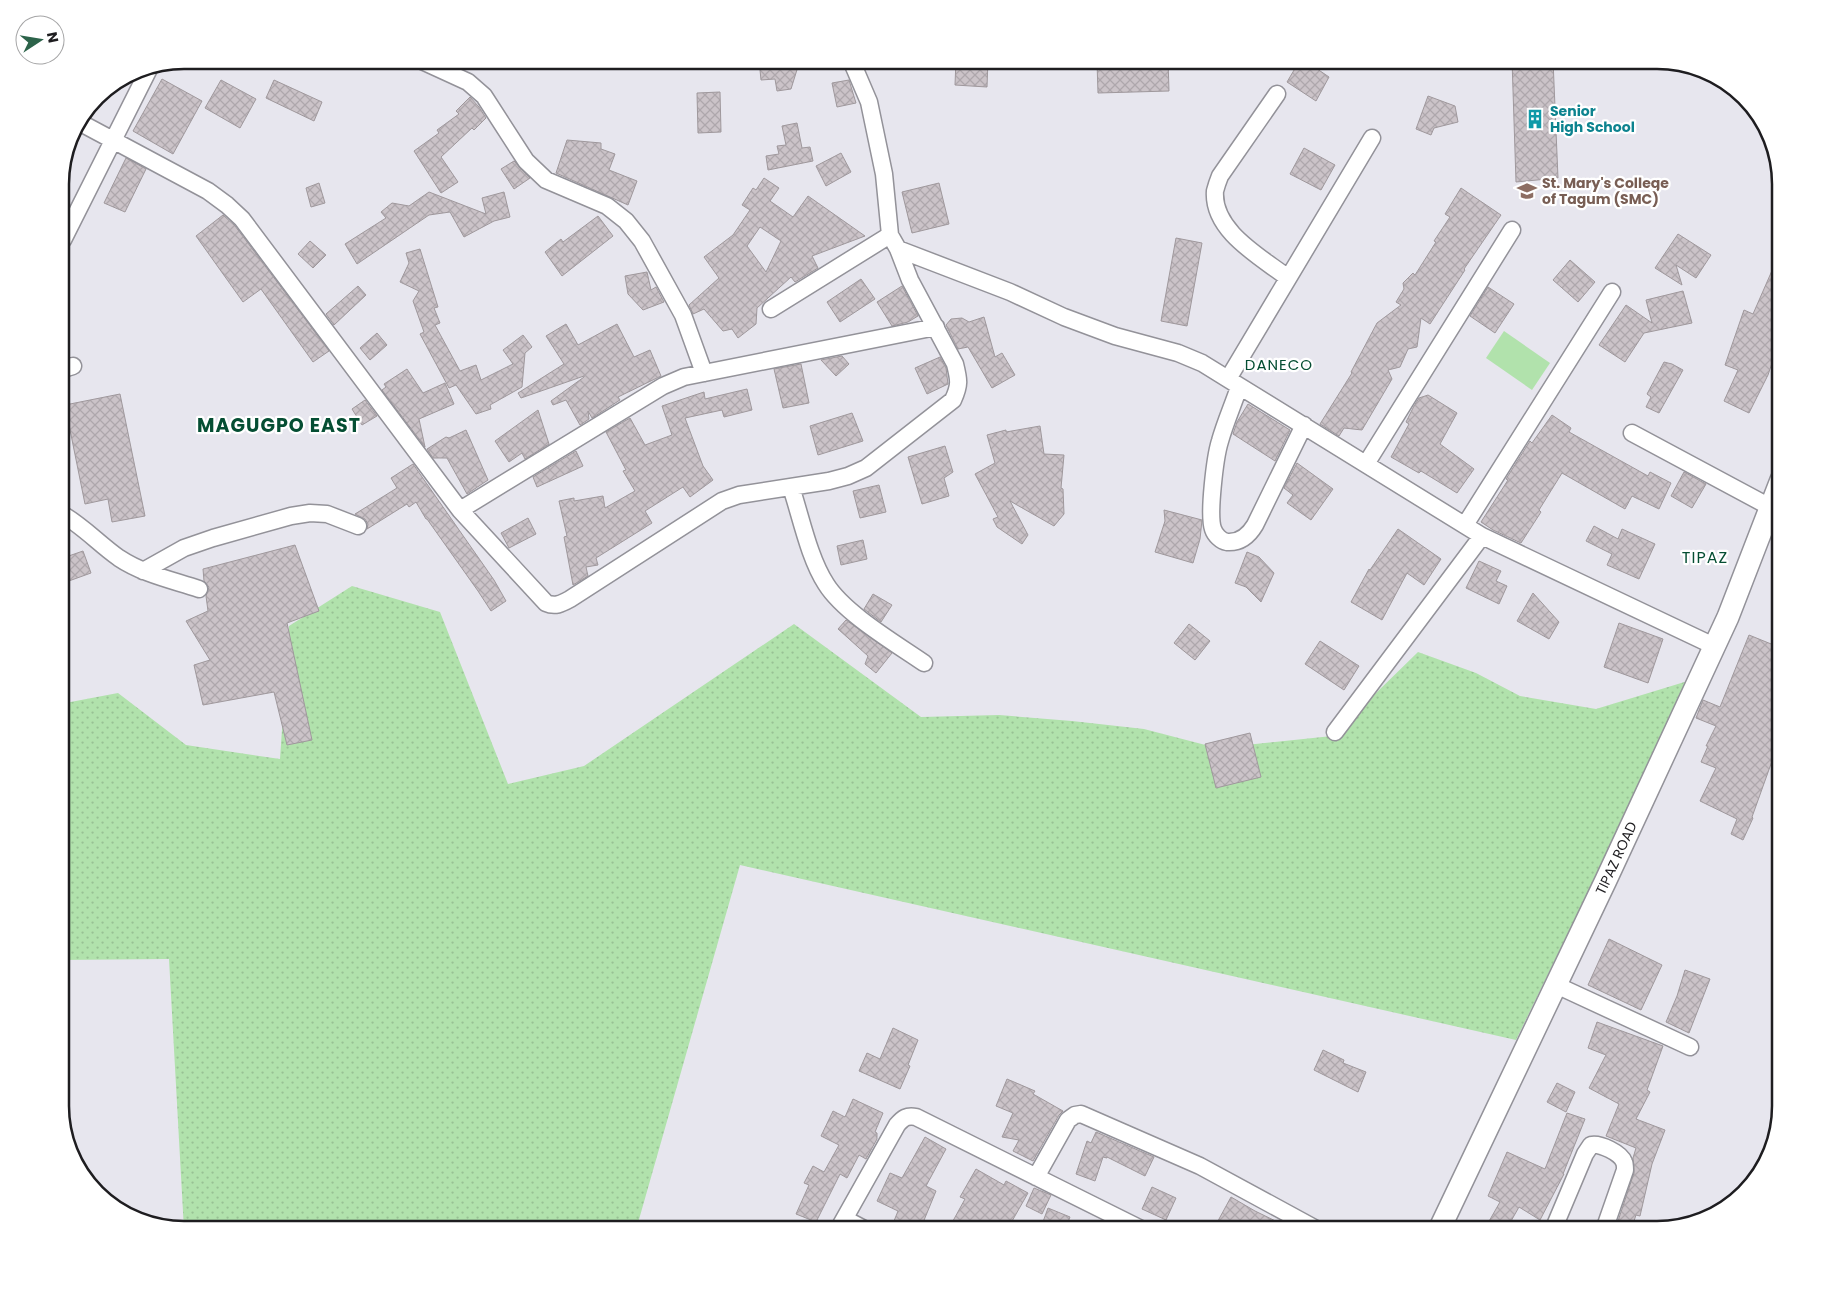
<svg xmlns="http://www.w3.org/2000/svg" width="1841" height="1290" font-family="Poppins,sans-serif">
<defs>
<pattern id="grass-dots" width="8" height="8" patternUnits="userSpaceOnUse" patternTransform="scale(1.25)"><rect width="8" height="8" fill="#b1e2ac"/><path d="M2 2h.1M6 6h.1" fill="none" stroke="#98c194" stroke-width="1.8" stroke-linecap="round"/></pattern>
<pattern id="building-cross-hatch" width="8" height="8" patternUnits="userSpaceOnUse" patternTransform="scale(1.25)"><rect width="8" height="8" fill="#cbc3c8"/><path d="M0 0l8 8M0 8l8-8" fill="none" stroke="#aea7ac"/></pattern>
</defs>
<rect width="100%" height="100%" fill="#e7e6ee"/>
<path fill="url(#grass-dots)" d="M352,586L440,612L508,784L584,766L794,624L921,717L999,715L1072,721L1144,729L1217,748L1332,736L1418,652L1476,673L1520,696L1596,709L1691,680L1516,1040L740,865L636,1230H184L169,959L60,960V704L118,693L186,745L280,759L289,626Z"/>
<path fill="#b1e2ac" d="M1504,331L1550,363L1532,390L1486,358Z"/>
<path fill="url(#building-cross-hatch)" stroke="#9f989c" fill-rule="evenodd" d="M759,60H800L791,89L777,91L775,79L761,80Z
M956,60H988L987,87L955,85Z
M1168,60L1169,91L1098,93L1097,62Z
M1300,60H1304L1329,77L1316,101L1287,82Z
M1512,60H1553L1558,178L1516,182Z
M162,79L202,101L173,154L133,131Z
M221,80L256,99L240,128L205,108Z
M274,80L322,102L314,121L266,98Z
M849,80L856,103L837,107L832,83Z
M720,92L721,132L698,133L697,93Z
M1428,96L1455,106L1458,122L1434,128L1431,135L1416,129Z
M470,97L479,107L486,118L474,130L472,128L441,157L458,182L441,193L414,151L439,133L437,130L459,114L456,111Z
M797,123L802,148L810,147L813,161L768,170L766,156L779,154L777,146L786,145L782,126Z
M567,140L601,143V149L615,154L609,170L637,181L628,205L556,173Z
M1304,148L1335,165L1321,190L1290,174Z
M841,153L851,172L826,186L816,166Z
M126,158L146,169L125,212L104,203Z
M514,161L530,178L514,189L501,169Z
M764,178L779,188L770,201L793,217L808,196L865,236L812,256L818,268L795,282L791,277L757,308L756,324L738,338L732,329L723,331L704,309L693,314L689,305L719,278L704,257L733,235L750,210L742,205L753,188L756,190ZM760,227L781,241L766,272L747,246Z
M319,183L325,203L311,207L306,188Z
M939,183L949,224L912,233L902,192Z
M1461,188L1501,215L1464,269L1465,270L1430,324L1421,318L1417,347L1408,349L1400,367L1388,370L1392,379L1362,430L1344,428L1339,436L1320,424L1352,373L1351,372L1377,323L1401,305L1396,302L1404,289L1403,283L1413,273L1415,275L1436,242L1434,241L1450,217L1445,214Z
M429,192L486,214L482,198L504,192L510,217L494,221L464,237L450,212L429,215L357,264L345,244L386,218L381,212L392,203L409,206Z
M223,215L235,226L329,351L313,362L261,289L243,302L196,236Z
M598,216L613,236L562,276L545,252L561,239L563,242Z
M1678,234L1711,255L1696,278L1676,265L1682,285L1655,268Z
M1176,238L1202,243L1187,326L1161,321Z
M310,241L326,255L313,268L298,254Z
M420,249L438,307L434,308L440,323L435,325L460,371L476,365L481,380L513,364L503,350L523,335L532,347L525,353L522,387L490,405L491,409L476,414L456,385L449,388L420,334L424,332L413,301L419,291L400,282L409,263L406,253Z
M1781,250V336L1768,375L1749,413L1724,401L1738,370L1725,365L1744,310L1753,314Z
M1570,260L1595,282L1578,302L1553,280Z
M647,272L651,290L656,287L664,302L643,310L628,294L625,276Z
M861,279L875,299L840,322L827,302Z
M358,286L366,295L334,325L326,314Z
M902,286L918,316L908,322L892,326L877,302Z
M1488,287L1514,304L1495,333L1470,316Z
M1683,291L1692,323L1644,333L1625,362L1599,345L1626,305L1652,323L1646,300Z
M984,317L995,357L1002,353L1015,375L992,388L968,347L958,349L946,325L951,319L962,318L969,322Z
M566,324L578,345L617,324L634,357L650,350L661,376L618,397L620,400L592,418L588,411L589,419L580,425L566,400L553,405L551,401L584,377V376L521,398L518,393L564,364L546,336Z
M377,333L387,345L370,360L360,348Z
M842,356L849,364L836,376L821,360Z
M940,357L946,368L948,384L927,394L915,368Z
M1664,362L1672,364L1683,370L1659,413L1646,407L1651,397L1647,394Z
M801,364L809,403L783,408L774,369Z
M407,369L423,393L445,383L454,404L419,419L425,447L382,390L386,387L384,384Z
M747,389L752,410L724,417L722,410L685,418L703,466L713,480L690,497L683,487L645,511L652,523L596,558L598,565L586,567L588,576L573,585L564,537L567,536L559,501L574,498V501L603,496L605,508L635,491L623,471L626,470L606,432L630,418L645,445L672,435L662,406L704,392L705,399Z
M120,394L145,516L112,522L108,499L85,504L65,405Z
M1428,395L1457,413L1440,444L1474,469L1457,493L1421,471L1419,473L1391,457L1409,424L1406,422L1414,406L1419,398Z
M365,400L377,416L362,425L352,409Z
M1248,404L1290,430L1275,461L1233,434L1237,422Z
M538,410L549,444L525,459L522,453L509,462L495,441Z
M852,413L863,441L818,455L810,426Z
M1552,415L1571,428L1569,432L1648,476L1650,472L1671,483L1659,509L1632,496L1625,509L1562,473L1539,510L1541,512L1521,543L1493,530L1481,522L1508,480L1506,479L1530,441L1532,443Z
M1040,426L1044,454L1064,455L1061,488L1063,489L1064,514L1054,526L1010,501L1028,535L1022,544L997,527L993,519L998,517L975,474L995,463L987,435L1006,430V432Z
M466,430L488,480L467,494L447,458H433L427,449L446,437L449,438Z
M945,446L953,472L944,478L949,496L922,504L908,457Z
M576,451L583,466L537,487L533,477Z
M1297,463L1333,489L1311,520L1287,503L1293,495L1284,488Z
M413,464L494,580L506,601L491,611L478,591L427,519H426L416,502L409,507L407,504L367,529L368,524L365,519L355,514L397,488L391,478Z
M1684,472L1706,484L1692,508L1671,496Z
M879,485L886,512L860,518L853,491Z
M1164,510L1202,520L1200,539L1193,563L1155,552L1165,521Z
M528,518L536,534L509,548L501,533Z
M1594,526L1618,539L1622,529L1655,544L1639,579L1607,565L1612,554L1586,541Z
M1398,529L1441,559L1424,585L1407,573L1382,620L1351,602L1369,569L1370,570Z
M863,540L867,559L841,565L837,546Z
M295,545L319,611L287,623L312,740L287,745L274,692L203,705L194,665L210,660L186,621L208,611L206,596L209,587L204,581L203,569Z
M83,551L91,573L66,582L60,567V559Z
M1247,552L1259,557L1274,573L1261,602L1246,587L1235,583Z
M1479,561L1501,571L1496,581L1507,586L1499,604L1466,588Z
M1533,593L1559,622L1549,639L1517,621Z
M873,594L892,605L881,622L864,609Z
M846,620L892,653L876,673L865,664L868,656L838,629Z
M1619,623L1663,639L1648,683L1604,667Z
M1189,624L1210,641L1195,660L1174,643Z
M1749,635L1781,648V736L1752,817L1753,818L1743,840L1731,834L1737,819L1700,801L1716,768L1701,762L1708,746H1706L1716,726L1696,718L1703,700L1720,707Z
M1320,641L1359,666L1344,690L1305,664Z
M1250,733L1261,777L1216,788L1205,744Z
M1609,939L1662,965L1641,1010L1588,985Z
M1685,970L1710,979L1689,1033L1666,1022L1677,996Z
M1597,1022L1663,1046L1647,1090L1650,1092L1636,1119L1665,1130L1652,1164L1640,1216L1636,1215L1631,1230H1615L1634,1173L1633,1158L1636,1148L1606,1136L1619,1104L1589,1088L1606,1055L1588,1048Z
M893,1028L918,1040L908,1065L910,1066L900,1089L859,1071L867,1053L880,1059Z
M1323,1050L1344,1060L1343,1063L1366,1072L1358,1092L1314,1070Z
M1007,1079L1035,1091L1033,1094L1063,1111L1059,1115L1033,1161L1013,1151L1019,1140L1002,1137L1013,1113L996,1106Z
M1557,1083L1575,1092L1566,1112L1547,1102Z
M853,1099L883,1113L875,1132L877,1133V1139L866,1159L859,1155L847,1178L840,1174L816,1222L796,1214L809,1185L804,1183L813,1166L824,1172L839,1145L821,1136L833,1111L845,1117Z
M1567,1113L1585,1119L1563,1174H1564L1540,1220L1519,1207L1506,1230H1484L1500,1202L1488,1196L1507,1152L1545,1169Z
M1096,1132L1154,1157L1145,1176L1107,1157V1158L1103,1157L1095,1181L1076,1174L1087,1141L1091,1143Z
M925,1137L946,1149L926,1186L936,1191L920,1230H916L894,1221L898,1211L877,1201L890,1173L902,1178Z
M976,1169L1004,1185L1006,1181L1028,1193L1007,1230H948L965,1199L960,1197Z
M1152,1187L1176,1198L1166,1220L1142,1209Z
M1034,1188L1051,1195L1042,1214L1026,1206Z
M1231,1197L1255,1211L1294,1230H1213Z
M1048,1208L1070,1217L1065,1230H1040Z"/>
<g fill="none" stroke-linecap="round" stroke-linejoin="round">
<defs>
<path id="minor" d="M420,60L468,82L484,96L526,161L546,180L607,206L626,221L642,241L683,315L704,373
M1277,94L1220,176C1218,181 1216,187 1215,191C1212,231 1261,257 1288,278
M79,122L208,191L227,205L242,219L460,510L546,603C555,607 561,604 570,599L722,501L739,495L829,481L848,476L866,468L953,400C960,385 959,380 955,364L910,280L898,249L890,235L884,174L869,102L851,60
M63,240L150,67
M898,249L1010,292L1064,317L1115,336L1178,353L1202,363L1482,536L1714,646
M771,309L890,235
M60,370L73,366
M1228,379L1372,138
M1239,387C1233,405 1225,423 1220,441C1215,457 1208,515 1213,529C1215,535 1221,541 1227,542C1240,543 1249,535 1255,525L1304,425
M1632,433L1772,508
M1366,464L1512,230
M791,487C801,517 809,558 826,584C844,613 895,643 924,663
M460,510L663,386L684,377L936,327
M60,513C82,525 99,544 119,558C143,574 172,580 199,589
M1465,525L1612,292
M143,571L184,548L213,538L291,516L310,513L327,514L358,526
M1335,732L1482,536
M1556,985L1690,1047
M1036,1177L1068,1120L1075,1115L1081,1114L1200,1166L1318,1230
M845,1219L866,1230
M838,1230L897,1125C903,1118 907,1115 916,1117L1143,1230
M1553,1230L1585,1154L1591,1145C1600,1143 1621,1153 1624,1162C1625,1164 1625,1167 1625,1170L1604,1230"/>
<g id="tertiary">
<path id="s1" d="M1439,1230L1606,880L1728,617L1781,480"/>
</g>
</defs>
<use href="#minor" stroke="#939299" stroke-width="19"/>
<use href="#tertiary" stroke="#939299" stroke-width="24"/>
<use href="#minor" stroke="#fff" stroke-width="16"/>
<use href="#tertiary" stroke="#fff" stroke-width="21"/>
</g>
<defs>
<symbol id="building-bare" viewBox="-9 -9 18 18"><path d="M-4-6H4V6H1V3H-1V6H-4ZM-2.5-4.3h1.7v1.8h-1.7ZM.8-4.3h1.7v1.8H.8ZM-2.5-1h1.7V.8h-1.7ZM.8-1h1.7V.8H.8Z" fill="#0f9aa8" stroke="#fff" stroke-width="2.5" paint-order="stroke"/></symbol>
<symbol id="university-bare" viewBox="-9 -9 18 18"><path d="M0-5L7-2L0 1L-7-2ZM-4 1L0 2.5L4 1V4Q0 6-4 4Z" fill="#8d6e63" stroke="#fff" stroke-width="2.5" paint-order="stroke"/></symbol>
</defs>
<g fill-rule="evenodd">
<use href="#building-bare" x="1521" y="105" width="28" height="28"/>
<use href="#university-bare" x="1513" y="177" width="28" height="28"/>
</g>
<g text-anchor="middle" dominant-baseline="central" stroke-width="4.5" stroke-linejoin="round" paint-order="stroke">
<g font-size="14" font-weight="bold" fill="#0d838f" stroke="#fff" text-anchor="start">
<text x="1550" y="111">Senior<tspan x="1550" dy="16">High School</tspan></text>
</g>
<g font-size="14" font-weight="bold" fill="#785e54" stroke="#fff" text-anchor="start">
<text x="1542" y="183">St. Mary's College<tspan x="1542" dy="16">of Tagum (SMC)</tspan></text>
</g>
<g font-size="14" fill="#1e1d20" stroke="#fff">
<text stroke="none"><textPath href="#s1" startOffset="412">TIPAZ ROAD</textPath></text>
</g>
<g font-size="15" letter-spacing="1" fill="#054e33" stroke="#fff">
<text x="1279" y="364">DANECO</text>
</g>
<g font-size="16" letter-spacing="1" fill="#054e33" stroke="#fff">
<text x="1705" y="557">TIPAZ</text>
</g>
<g font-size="19" font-weight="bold" letter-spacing="1" fill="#054e33" stroke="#fff">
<text x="279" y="425">MAGUGPO EAST</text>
</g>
</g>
<path d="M0 0H1841V1290H0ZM184 69H1657A115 115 0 0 1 1772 184V1106A115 115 0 0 1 1657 1221H184A115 115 0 0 1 69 1106V184A115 115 0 0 1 184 69Z" fill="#fff" fill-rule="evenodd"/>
<path fill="none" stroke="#1e1d20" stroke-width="2.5" d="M184 69H1657A115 115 0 0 1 1772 184V1106A115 115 0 0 1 1657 1221H184A115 115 0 0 1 69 1106V184A115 115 0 0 1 184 69Z"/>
<g transform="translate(40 40) rotate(78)"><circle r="24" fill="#ffffff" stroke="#a5a5a6"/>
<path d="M0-4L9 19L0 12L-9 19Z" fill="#2c634a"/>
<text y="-8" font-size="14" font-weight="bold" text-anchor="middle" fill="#1e1d20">N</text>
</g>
</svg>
